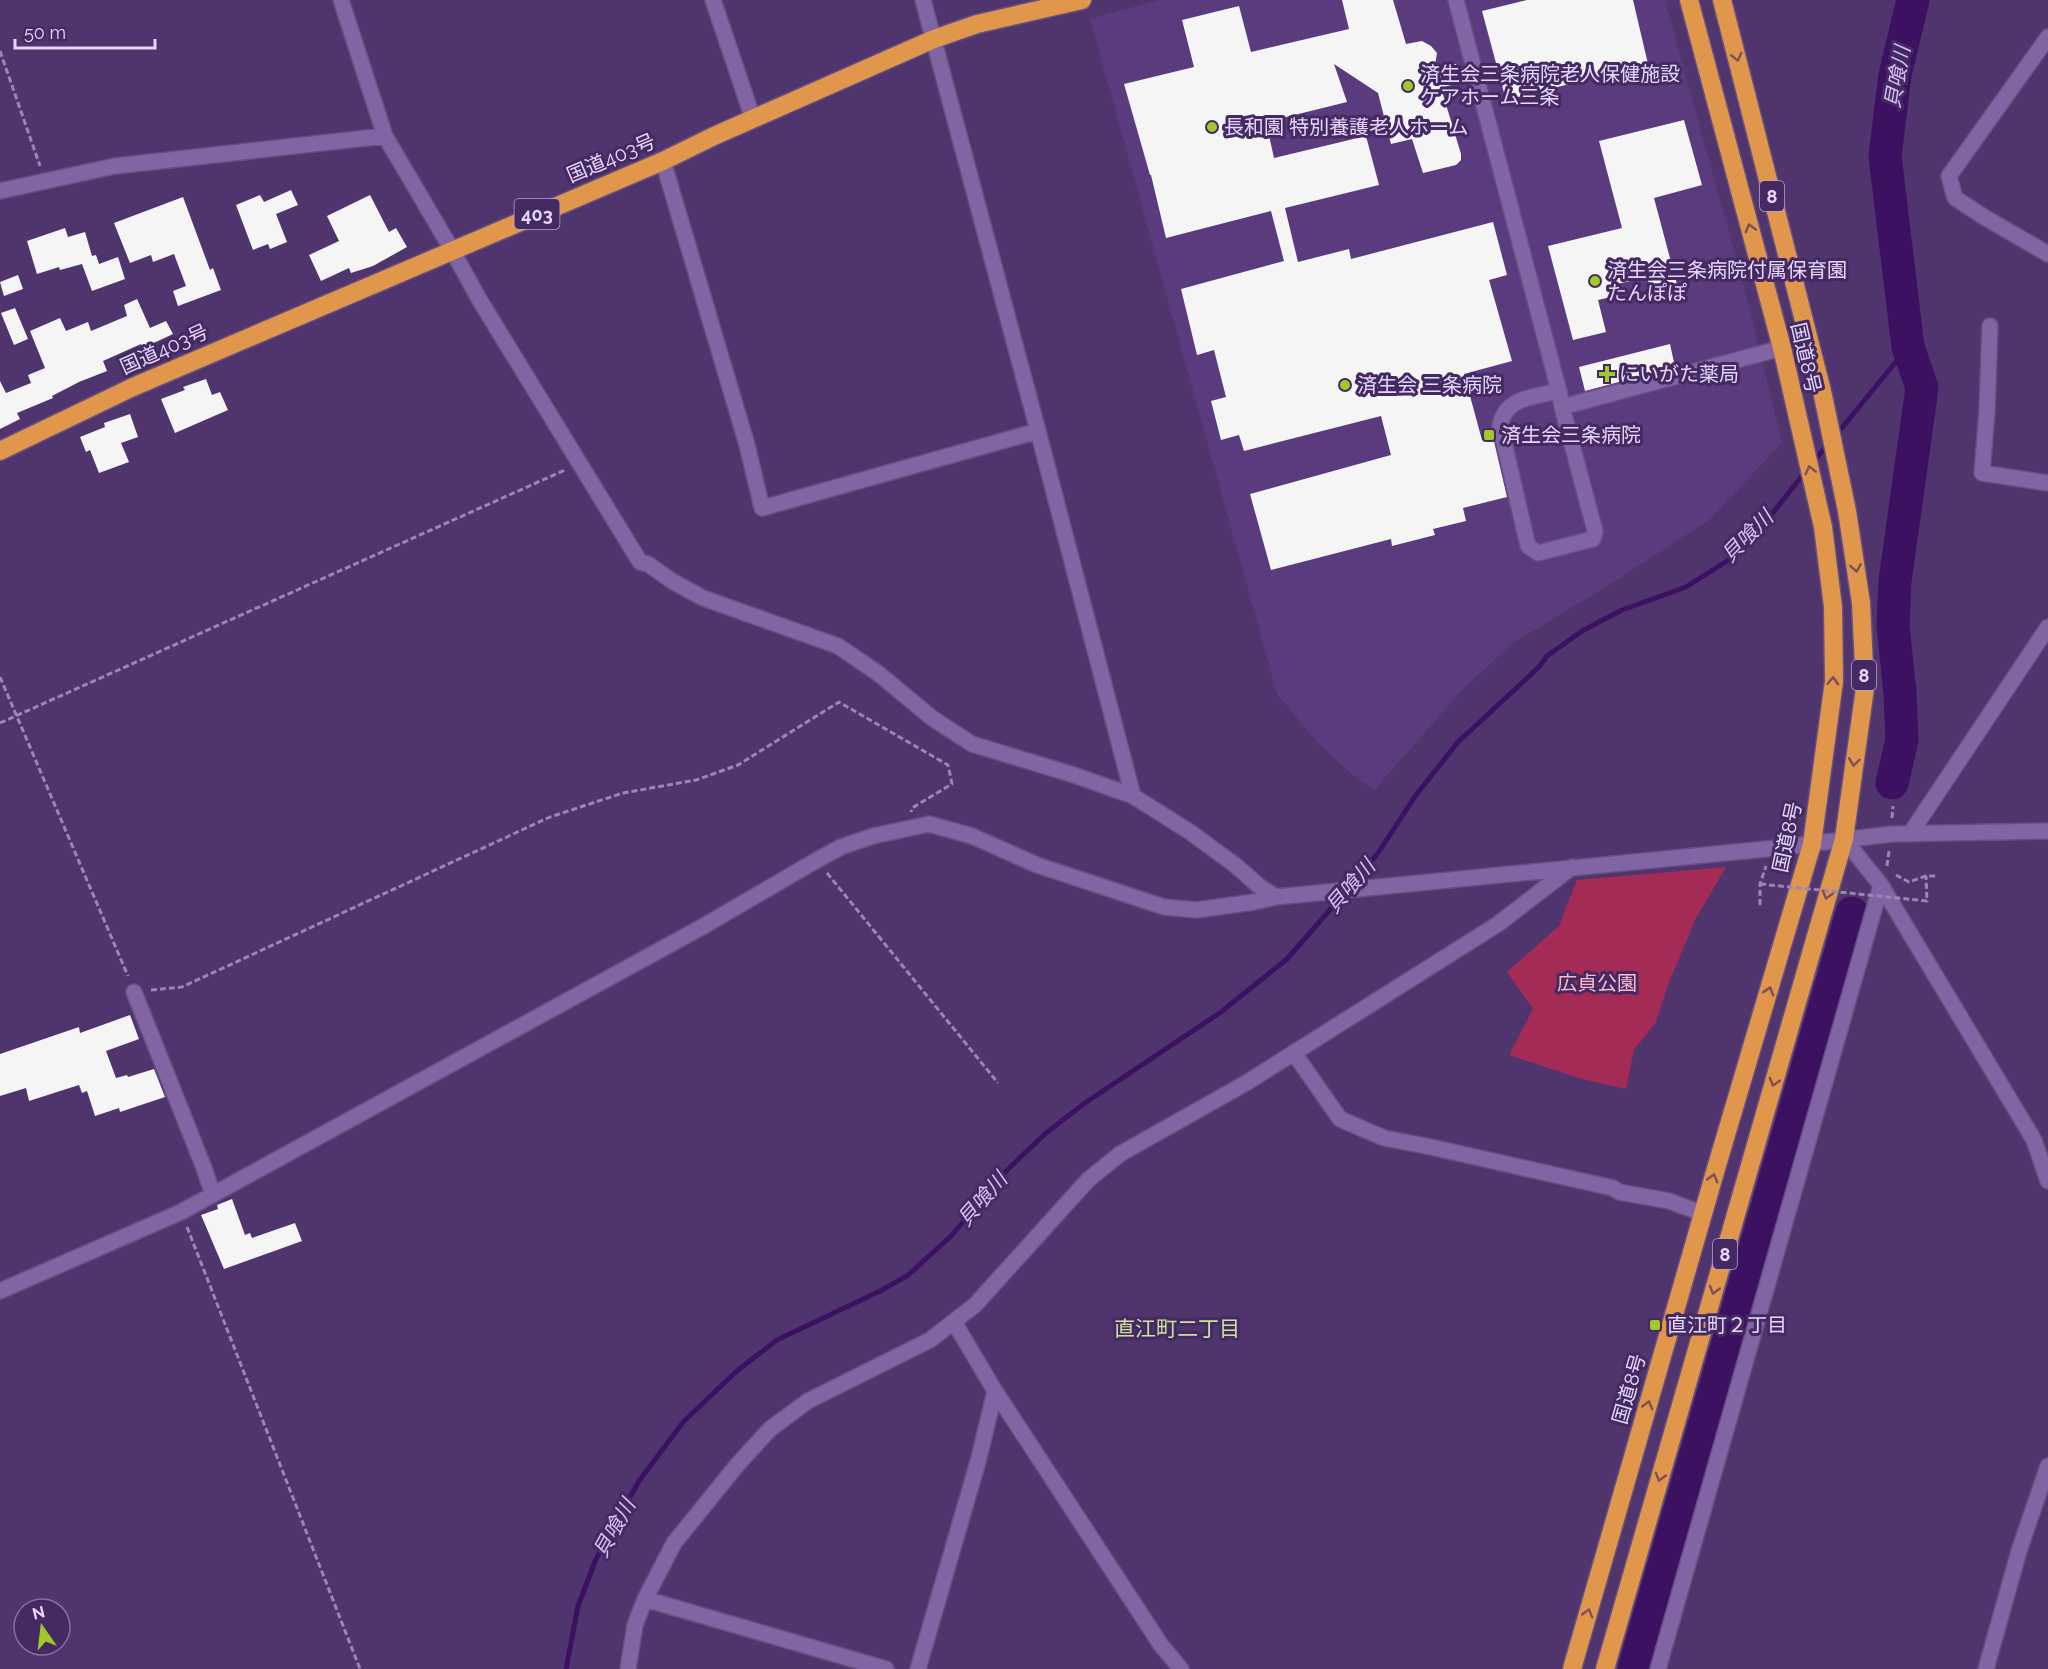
<svg xmlns="http://www.w3.org/2000/svg" width="2048" height="1669" font-family="Raleway,'Noto Sans JP',sans-serif">
<rect width="100%" height="100%" fill="#4f346e"/>
<path fill="#5a3c7e" d="M1159,0H1665L1749,305L1782,443L1709,520L1606,587L1513,643L1464,688L1374,790L1353,775L1318,743L1277,694L1090,19Z"/>
<path fill="#a52b57" d="M1726,867L1696,918L1668,985L1656,1022L1634,1050L1626,1089L1582,1079L1509,1055L1533,1009L1507,972L1559,926L1577,880Z"/>
<g fill="none" stroke-linecap="round" stroke-linejoin="round">
<path stroke="#3c1161" stroke-width="5" d="M1836,435L1908,347
M1813,462L1828,444
M1351,886L1378,853L1416,795L1458,742L1539,667L1547,656L1582,631L1622,610L1686,587L1735,556L1756,534L1805,472
M566,1669L578,1606L596,1559L639,1481L684,1421L738,1370L777,1340L880,1291L907,1276L951,1236L1008,1169L1046,1133L1085,1103L1221,1012L1287,959L1343,895"/>
<path stroke="#3c1161" stroke-width="33" d="M1892,783L1902,740L1900,693L1893,626L1895,581L1922,388L1908,347L1885,156L1895,75L1913,0
M1634,1669L1852,913"/>
</g>
<path fill="#f5f5f5" d="M1342,0H1393L1406,44L1422,41L1431,46L1437,53L1434,71L1456,64L1461,82L1441,88L1461,154V160L1456,165L1423,173L1412,139L1391,144L1378,93L1334,64L1347,102L1266,122L1274,158L1366,136L1379,185L1285,208L1298,262L1349,249L1351,259L1493,222L1507,275L1489,280L1512,361L1464,374L1482,440L1493,437L1507,497L1463,508L1466,521L1433,529L1435,535L1392,546L1391,539L1271,570L1250,494L1391,455L1381,416L1244,451L1239,435L1221,440L1211,401L1226,397L1214,350L1197,355L1181,289L1284,261L1271,211L1166,238L1151,175H1150L1124,84L1194,67L1182,20L1239,6L1251,52L1349,29Z
M1527,0H1633L1648,64L1506,100L1482,11Z
M1684,120L1702,185L1654,198L1679,292L1653,298L1647,277L1617,284L1620,295L1598,300L1606,332L1573,340L1548,246L1622,228L1599,141Z
M291,190L298,205L276,214L287,242L270,249L268,244L253,250L236,205L260,195L264,202Z
M370,195L389,232L396,228L407,247L373,266L351,273L349,268L321,281L309,255L339,241L327,216Z
M183,197L210,270L213,268L221,290L178,306L173,291L186,286L174,254L153,262L151,255L130,263L114,223Z
M65,228L68,237L85,232L92,256L96,255L99,264L118,257L125,279L92,291L82,264L60,270L59,267L37,274L27,241Z
M18,275L23,289L4,296L0,282Z
M137,299L150,328L166,321L173,334L143,348L141,344L103,361L107,371L79,382L52,396L53,398L17,413L20,419L0,429V381L6,393L31,383L28,375L45,368L30,331L60,318L66,331L88,322L91,331L127,316L124,305Z
M15,308L28,339L14,345L1,313Z
M1670,344L1675,367L1585,391L1579,367Z
M206,379L212,395L220,392L228,410L175,433L161,399L185,390L183,387Z
M130,414L138,437L121,443L129,462L99,473L90,450L86,452L80,437L105,427L104,423Z
M130,1015L139,1039L106,1051L116,1078L127,1075L128,1077L154,1069L165,1097L120,1112L119,1108L95,1116L87,1091L82,1093L79,1085L29,1101L26,1088L0,1096V1054L79,1027L80,1033Z
M232,1199L245,1235L250,1233L252,1238L295,1223L302,1241L224,1269L201,1215L218,1209L217,1205Z"/>
<g fill="none" stroke-linecap="round" stroke-linejoin="round">
<defs>
<path id="minor" d="M341,0L385,136L452,250L479,299L640,562L648,564L672,581L703,598L838,646L879,674L932,718L972,744L1074,775L1133,796L1190,832L1235,865L1259,886L1276,897
M713,0L753,119
M923,0L1038,431L1133,796
M1456,0L1559,391L1562,407L1595,531L1593,539L1538,553L1528,546L1500,425C1506,397 1534,397 1559,391
M2048,37L1949,176L1955,198L1984,217L2048,254
M663,161L747,445L762,508L1038,431
M0,191L115,166L385,136
M1990,326L1987,411L1982,473L2048,483
M1562,407L1782,348
M1910,834L2048,627
M1844,839L1881,885L2034,1140L2048,1181
M134,992L204,1168L213,1195
M1294,1053L1340,1119L1384,1138L1431,1147L1613,1188L1619,1192L1669,1201L1704,1214
M0,1291L181,1212L702,927L817,860L841,847L873,836L929,824L972,836L1037,865L1164,907L1196,910L1254,902L1276,897L1776,848L1892,834L2048,831
M954,1322L995,1391L1161,1645L1181,1669
M645,1599L886,1669
M628,1669L635,1625L645,1599L674,1543L738,1464L770,1429L808,1401L930,1340L975,1305L1088,1180L1120,1154L1246,1083L1498,924L1572,867
M918,1669L979,1458L995,1391
M1658,1669L1881,885
M1986,1669L2019,1551L2048,1466"/>
<path id="highway" d="M0,451L133,387L663,161L714,136L934,39L977,24L1082,0
M1572,1669L1715,1172L1812,844L1834,681L1833,607L1823,527L1782,348L1689,0
M1605,1669L1844,839L1865,688L1861,603L1847,511L1822,391L1722,0"/>
</defs>
<use href="#minor" stroke="#664e80" stroke-width="18"/>
<use href="#highway" stroke="#664e80" stroke-width="21"/>
<path stroke="#9a86b4" stroke-width="3" stroke-dasharray="6 3" stroke-linecap="butt" d="M0,51L40,166
M0,677L128,976
M0,723L565,470
M1892,818L1893,806
M1887,866L1889,851
M827,873L998,1083
M1896,875L1909,882L1926,876H1938
M1760,905V884L1766,866
M151,990L182,987L550,817L623,793L696,780L738,765L839,702L948,765L952,784L912,808L911,812
M187,1227L360,1669"/>
<use href="#minor" stroke="#8064a3" stroke-width="15"/>
<use href="#highway" stroke="#e0964b" stroke-width="18"/>
<path stroke="#9a86b4" stroke-width="3" stroke-dasharray="6 3" stroke-linecap="butt" d="M1760,884L1927,901L1926,876"/>
</g>
<defs><path id="oneway-chevron" d="M-2-3.5L2.5 0L-2 3.5" fill="none" stroke-width="1.6" stroke-linecap="round" stroke-linejoin="round" transform="scale(1.5)"/></defs>
<g stroke="#7b4f5a">
<use href="#oneway-chevron" transform="translate(1737 57) rotate(76)"/>
<use href="#oneway-chevron" transform="translate(1750 228) rotate(-105)"/>
<use href="#oneway-chevron" transform="translate(1810 470) rotate(-104)"/>
<use href="#oneway-chevron" transform="translate(1856 568) rotate(81)"/>
<use href="#oneway-chevron" transform="translate(1833 681) rotate(-87)"/>
<use href="#oneway-chevron" transform="translate(1854 762) rotate(98)"/>
<use href="#oneway-chevron" transform="translate(1827 895) rotate(106)"/>
<use href="#oneway-chevron" transform="translate(1769 991) rotate(-73)"/>
<use href="#oneway-chevron" transform="translate(1774 1082) rotate(106)"/>
<use href="#oneway-chevron" transform="translate(1713 1178) rotate(-75)"/>
<use href="#oneway-chevron" transform="translate(1714 1290) rotate(106)"/>
<use href="#oneway-chevron" transform="translate(1648 1405) rotate(-74)"/>
<use href="#oneway-chevron" transform="translate(1660 1477) rotate(106)"/>
<use href="#oneway-chevron" transform="translate(1588 1613) rotate(-74)"/>
</g>
<g fill="#a1c92a" stroke="#442962" stroke-width="2">
<circle cx="1408" cy="86" r="6"/>
<circle cx="1212" cy="127" r="6"/>
<circle cx="1595" cy="281" r="6"/>
<path d="M1604 365h6v6h6v6h-6v6h-6v-6h-6v-6h6z"/>
<circle cx="1345" cy="385" r="6"/>
<rect x="1483" y="429" width="12" height="12" rx="3"/>
<rect x="1649" y="1319" width="12" height="12" rx="3"/>
</g>
<g text-anchor="middle" dominant-baseline="central" stroke-width="6" stroke-linejoin="round" paint-order="stroke">
<g fill="#442962" stroke="#b5a3cc" stroke-width="1.5">
<rect x="1760" y="181" width="24" height="30" rx="4.5"/>
<rect x="514.5" y="199" width="45" height="30" rx="4.5"/>
<rect x="1852" y="660" width="24" height="30" rx="4.5"/>
<rect x="1713" y="1239" width="24" height="30" rx="4.5"/>
</g>
<g font-size="18" font-weight="bold" fill="#e5d7fa">
<text x="1772" y="196">8</text>
<text x="537" y="214">403</text>
<text x="1864" y="675">8</text>
<text x="1725" y="1254">8</text>
</g>
<g font-size="20" fill="#e5d7fa" stroke="#442962" text-anchor="start">
<text x="1420" y="74">済生会三条病院老人保健施設<tspan x="1420" dy="23">ケアホーム三条</tspan></text>
<text x="1224" y="127">長和園 特別養護老人ホーム</text>
<text x="1607" y="270">済生会三条病院付属保育園<tspan x="1607" dy="23">たんぽぽ</tspan></text>
<text x="1619" y="374">にいがた薬局</text>
<text x="1357" y="385">済生会 三条病院</text>
<text x="1501" y="435">済生会三条病院</text>
<text x="1667" y="1325">直江町２丁目</text>
</g>
<g font-size="20" fill="#e5d7fa" stroke="#442962">
<text transform="translate(611 158) rotate(-23)">国道403号</text>
<text transform="translate(164 349) rotate(-24)">国道403号</text>
<text transform="translate(1806 358) rotate(77)">国道8号</text>
<text transform="translate(1787 837) rotate(-78)">国道8号</text>
<text transform="translate(1629 1389) rotate(-74)">国道8号</text>
</g>
<g font-size="20" fill="#fcbbca" stroke="#442962">
<text x="1597" y="983">広貞公園</text>
</g>
<g font-size="21" font-style="italic" fill="#d5bff5" stroke="#442962">
<text transform="translate(1897 77) rotate(-80)">貝喰川</text>
<text transform="translate(1747 536) rotate(-46)">貝喰川</text>
<text transform="translate(1350 886) rotate(-49)">貝喰川</text>
<text transform="translate(982 1199) rotate(-49)">貝喰川</text>
<text transform="translate(614 1528) rotate(-61)">貝喰川</text>
</g>
<g font-size="21" fill="#cae399" stroke="#442962">
<text x="1177" y="1328">直江町二丁目</text>
</g>
</g>
<g transform="translate(42 1627) rotate(346)"><circle r="28" fill="#442962" stroke="#846f9f" stroke-width="1.5"/>
<path d="M0-4.5L10 22L0 15L-10 22Z" fill="#a1c92a"/>
<text y="-9" font-size="16" font-weight="bold" text-anchor="middle" fill="#e5d7fa">N</text>
</g>
<path d="M15 39v9h140v-9" fill="none" stroke="#e5d7fa" stroke-width="3"/>
<text x="24" y="39" font-size="18" fill="#e5d7fa" stroke="#442962" stroke-width="4.5" paint-order="stroke">50 m</text>
</svg>
